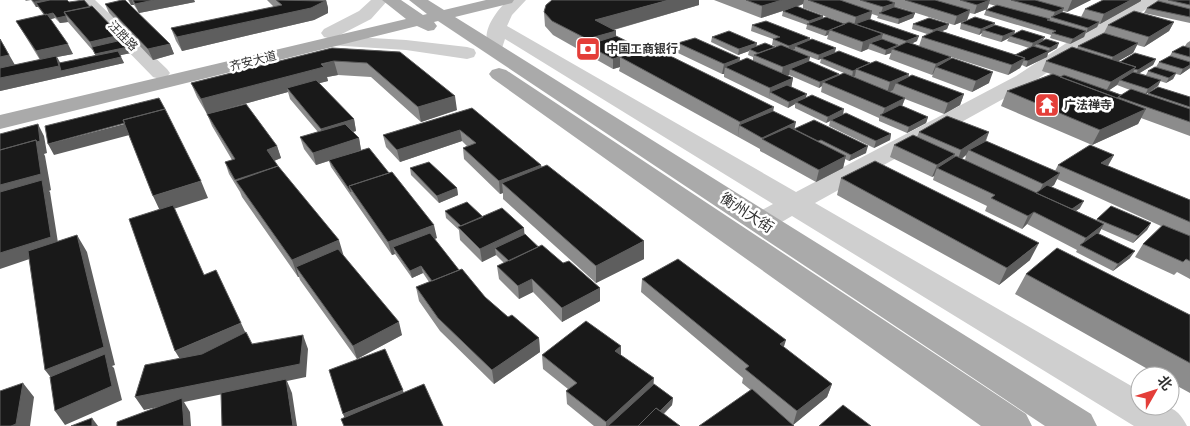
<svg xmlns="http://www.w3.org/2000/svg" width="1190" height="426" font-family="Roboto,'Noto Sans SC',sans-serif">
<rect width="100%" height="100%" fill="#fff"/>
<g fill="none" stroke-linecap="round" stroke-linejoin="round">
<path fill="#cfcfcf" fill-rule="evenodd" d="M78,0H95L167,69L170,73L167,77L160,79L153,77Z
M371,0H388L371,19L338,36L406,40L467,47L474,49L476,53L474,57L467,59L406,50L329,45L326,41L328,38L324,37L321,33L324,29L359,11Z
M508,0H526L512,15L507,26L796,192L1016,76L1097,23L1139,0H1159L1157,3L1109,31L1030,84L815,203L1140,391V406C1163,406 1175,402 1187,426H1134L792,216C778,224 768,232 751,228L747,222L751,216L773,204L505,39L502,48L496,49L490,48C479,33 497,10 508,0Z"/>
<path fill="#aaa" fill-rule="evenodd" d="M382,0H401L423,15L427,14L409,0H428L444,10L486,0H514L512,3L455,17L1091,414L1097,426H1045L438,21L434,22L437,26L434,30L428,31L417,26L0,129V115L406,19Z
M499,68L506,70L1026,414L1032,426H981L492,78L489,74L492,70Z"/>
</g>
<path fill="#8c8c8c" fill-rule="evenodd" d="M25,0H67L69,2L120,35L122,40L128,47L131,53L120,55L124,63L0,91V39L14,65L40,60L16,21L44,15L38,7H36L31,0L26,1ZM55,18L60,23L68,22L94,52L96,55L60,63L57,57L73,54L50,19Z
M128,0H194L195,2L139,13L134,5H131Z
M267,0H326L328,8V13L314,20L182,51L176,41L171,28L274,7Z
M714,0H1091L1067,12L1063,11L1062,12L1081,17L1085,9L1141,1L1100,24H1099L1097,27L1086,33L1084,37L1070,44L1050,38L1051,35L984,15L986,10L996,6L989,4L987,9L974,14L970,13L967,20L954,25L894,6L915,13L913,18L898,24L877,18L878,16L872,14L870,20L917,41L912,43L919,46L922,37L927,34L912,29L913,24H949L947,29L941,31L1015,55L1029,48L1007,41L1009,38L1001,42L981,36L982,33L979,35L960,29L961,23H995L994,25L1015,31L1014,34L1043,40L1057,48L1048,53L1047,57L1026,67L1022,65L1020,68L1008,75L951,57L950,60L989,83L972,92L932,77L933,74L932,75L889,59L891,53L885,55L868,49L861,52L827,39L828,35L825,36L806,29L807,25L782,16L783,11L761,18ZM803,4V8L846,24H845L823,18V16L797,7Z
M1158,0H1190V23L1144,13L1147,8L1156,3Z
M105,4L170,44L174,54L153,60L109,13Z
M699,5L614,30L616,31V36L643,50L773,111L795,129L866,153L849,161L845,159L843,168L816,182L760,151V149L619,71L620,67L613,69L553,35L545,26L544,12Z
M1174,22L1169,31L1144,47L1137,45L1133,53L1118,61L1120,62L1156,59L1153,65L1139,73L1146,75L1148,71L1156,67L1159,62L1170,56L1172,52L1185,46L1187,43L1190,41V68L1180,75L1176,74L1173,79L1166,83L1160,81L1158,86L1146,94L1147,95L1148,93L1190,97V136L1141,118L1138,124L1092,145L1001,106L1007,91L1051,74L1042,71L1046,61L1077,49L1078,46L1104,33L1108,25ZM1117,85L1130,90L1121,95L1109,90Z
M752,25L810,40L836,48L835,53L909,74L908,77L964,94L960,105L944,114L905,99L902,106L928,117L926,123L907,133L879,121V118L821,92L822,86L819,88L789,75L786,76L793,78L791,87L806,98L891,134L890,140L874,148L829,126L830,121L826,123L795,108V104L788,108L724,77V74H722L678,53V43L740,61H753V57L748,55L749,51L738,55L711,42L712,37L756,47H777L772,45L773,39L751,31ZM810,57L818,60L821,59L820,63L844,73L838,75L809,61Z
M332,48L400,52L457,110L421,122L371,77L338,75L327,77L328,81L319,83L354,119L356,131L352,132L359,138L361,150L343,156L437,238L434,239L459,270L485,297L508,317L539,338L540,352L494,384L440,331L419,301L416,287L429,282L423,273L412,278L395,254L392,255L331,167L329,161L316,165L304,149L300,137L318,132L290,99L288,92L207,114L197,97L191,83Z
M472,108L541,165L542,167L644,259L596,283L503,199V193L500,194L464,159L463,148L467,146L462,141L400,162L386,147L383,135Z
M207,114L277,146L281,158L274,161L402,335L357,359L300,280L299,277H298L242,197L240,192L229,174L225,162L232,160L212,126Z
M919,132H989L986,141L1055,171L1058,165L1114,155L1108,166L1190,200V279L1177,272L1174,275L1135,257L1143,244L1161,226L1057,179L1054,185L1051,187L1080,208L1076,211L1096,220L1097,219L1151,223L1147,230L1133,243L1101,229L1099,234L1130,258L1113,271L1076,252L1077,250L1027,224L1022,229L985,211L987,206L933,180L934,176L932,177L890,157L894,145L917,137ZM966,155L965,160L962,159Z
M410,168L457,188L458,195L439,203L411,175Z
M841,178L1030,260L999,285L837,195Z
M445,211L483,217L525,234L600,301L562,322L533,292L519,299L499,279L497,266L504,263L496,255L482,262L460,240L459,230L446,218Z
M1026,274L1190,315V393L1170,382V376H1160L1015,294Z
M642,279L784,348L832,384L827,397L793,425L742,383L743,378L641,292Z
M621,346V355L654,384L673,398L672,405L664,414L680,426H594L567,404L566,391L568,389L543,369L542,355Z"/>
<path fill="#5e5e5e" d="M45,0H62L36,3L38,7H36L34,2Z
M129,0H132L134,5H131Z
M133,0H194L195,2L139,13Z
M326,0L328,8V13L314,20L182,51L177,37Z
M669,0H699V5L595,35V20Z
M782,0H804L803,4L761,18L762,6Z
M990,0L987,9L974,14L977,5Z
M1072,0H1091L1067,12Z
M1131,0H1141V1L1100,24L1104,14Z
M895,3L893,12L881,13L883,7Z
M1064,8L1060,17L1052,18L1055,12Z
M970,10L967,20L954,25L957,16Z
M872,11L870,20L854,26L856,17Z
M53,13L55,18L48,20L45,15Z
M915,13L913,18L898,24L899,19Z
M66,16L68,22L60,23L57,18Z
M823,16L822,21L809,24V21Z
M1099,22L1097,27L1086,33L1088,28Z
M1174,22L1169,31L1144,47L1149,37Z
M995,23L993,28L983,30L982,33L979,35L981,29Z
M949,24L947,29L932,36L933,30Z
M830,30L828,35L825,36L827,31Z
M616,31V46L587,45V55V39Z
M1015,31L1013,36H1010L1009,38L1001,42L1003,36Z
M1086,31L1084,37L1070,44L1073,39Z
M883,34L880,44L870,43L868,49L861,52L863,42Z
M120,35L124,45L94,52L90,42Z
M919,36L917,41L905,47L906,41Z
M1045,37L1042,42L1037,44L1036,45L1031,48L1033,43Z
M810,38L809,44L795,46V49L788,51L789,46Z
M0,39L15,65L0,69Z
M757,43L756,49H749V51L738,55L739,49Z
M1059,43L1057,48L1048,53L1047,57L1026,67L1028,61L1049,51L1050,48Z
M1138,43L1133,53L1108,67L1113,57Z
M68,44L73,54L57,57L62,66L121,57L124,63L0,91V78L41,61L36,51Z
M170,44L174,54L153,60L148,49Z
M898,45L897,50L892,49L891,53L885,55L886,50Z
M128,47L131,53L98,60L95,54Z
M836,48L834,53L821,58V59L818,60L819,55Z
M643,49L642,59L620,57V67L613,69V59Z
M810,57L807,67L790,69L789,75L781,78L783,67Z
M951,57L947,67H936L933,74L932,75L936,64Z
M740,58L739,68L725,67L724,74H722L724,64Z
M1025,58L1020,68L1008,75L1012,65Z
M1156,59L1153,65L1135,76L1138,70Z
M334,61L338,75L327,77L328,81L290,91L287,88L288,92L207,114L201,99Z
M1190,65V68L1180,75L1183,69Z
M1136,67L1130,77L1120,80L1117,85L1105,93L1111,82Z
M856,70L855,76L852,77L853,71Z
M993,72L989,83L972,92L976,81Z
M1176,73L1173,79L1166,83L1169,78Z
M839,74L837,80L823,82L822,86L819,88L820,82Z
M909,74L906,84L896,83L893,90L887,93L890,82Z
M793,78L791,89L770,92L769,98L770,88Z
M1161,80L1158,86L1145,95L1148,89Z
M807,94L805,100L796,102L795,104L788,108L789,102Z
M964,94L960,105L944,114L948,103Z
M455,96L457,110L421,122L418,107Z
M905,98L901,109L882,115L885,108Z
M774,107L771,122L739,125L738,137L740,122Z
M844,109L843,115L831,120L830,121L826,123L828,117Z
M1146,109L1138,124L1092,145L1100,130Z
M166,113L171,124L54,155L48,144Z
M928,117L926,123L907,133L909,127Z
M354,119L356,131L325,140L321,129Z
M796,122L794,131L762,139V138Z
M38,124L44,136L47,153L44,154L45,156L51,190L49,191L50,192L59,249L0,269V185L36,142Z
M460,130L462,141L400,162L397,150Z
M989,132L984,144L969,150L966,155L957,162L961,150Z
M891,134L890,140L874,148L876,141Z
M359,138L361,150L316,165L313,153Z
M277,146L281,158L271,162L267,150Z
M868,146L866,153L849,161L851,155Z
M955,154L951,166L937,168L934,176L932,177L937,165Z
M1114,155L1107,167L1101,163Z
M846,156L843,168L816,182L819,170Z
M541,165L542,178L502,183L503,193L500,194L499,181Z
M1060,173L1054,185L1037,196L1043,184Z
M201,181L208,198L161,213L153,196Z
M457,188L458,195L439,203L437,196Z
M1084,201L1080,208L1065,219L1068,212Z
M1034,212L1027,224L1022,229L1028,216Z
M1151,223L1147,230L1133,243L1138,236Z
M1104,224L1097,237L1081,246L1086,238Z
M434,225L437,238L398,253L393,247L395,254L392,255L388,242Z
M524,228L525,241L495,248L494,242Z
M77,235L87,252L115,365L112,366L114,368L122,400L65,425L55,411L59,388L45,370Z
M339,240L344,257L296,267L299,277H298L292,260Z
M644,241V259L596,283V266Z
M494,242L496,255L482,262L480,249Z
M1039,243L1030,260L999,285L1007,268Z
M1135,251L1130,258L1113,271L1118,264Z
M421,266L423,273L412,278L410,271Z
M532,279L533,292L519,299L518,286Z
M600,288V301L562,322V308Z
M399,322L402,335L357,359L353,346Z
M241,323L247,336L183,364L175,351Z
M303,335L308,349L306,377L287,381L292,393L297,426H293L286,381L184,402L190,412L191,426H184L182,402L144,410L135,397Z
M539,338L540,352L494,384L492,370Z
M786,340L782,353L780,344Z
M621,346V359L615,351Z
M654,378L653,391L616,426H606V422Z
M23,383L34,397L30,426H11Z
M832,384L827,397L793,425L797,411Z
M403,390L406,404L348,426L343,414Z
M673,398L672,405L651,426H644Z
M92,418L98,426H92Z"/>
<path fill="#191919" stroke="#5e5e5e" d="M32,0H45L34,2Z
M50,0H67L69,2L84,0L90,7L64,12L66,16L57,18L53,13L45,15L36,3Z
M122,0H125L170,44L148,49L105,4Z
M133,0H154L135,4Z
M276,0L325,1L311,8L177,37L171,28L282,5Z
M552,0H669L595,20L616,31L587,39L552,21L544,12L546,5Z
M746,0H782L762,6Z
M808,0H840L872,11L856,17Z
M860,0H887L895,3L883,7Z
M905,0H935L970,10L957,16Z
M960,0H990L977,5Z
M1011,0H1035L1064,8L1055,12Z
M1103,0H1131L1104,14L1085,9Z
M1168,0H1190V5Z
M1158,1L1190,9V17L1147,8Z
M997,5L1050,19L1047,20L1086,31L1073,39L1052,33L1056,31L986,10Z
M92,6L120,35L90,42L64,12Z
M796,6L823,16L809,21L783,11Z
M894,7L915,13L899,19L879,13Z
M1134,11L1174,22L1149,37L1108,25Z
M1062,12L1099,22L1088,28L1051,17Z
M47,14L68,44L36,51L16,21Z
M826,17L845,24L827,31L807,24Z
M975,17L995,23L981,29L961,23Z
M929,18L949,24L933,30L913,24Z
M869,19L919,36L906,41L855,24Z
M766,21L810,38L789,46L773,39L780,37L752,25Z
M849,22L883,34L863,42L830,30Z
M995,25L1015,31L1003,36L983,30Z
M937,30L1025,58L1012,65L922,37Z
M1022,30L1045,37L1033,43L1010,36Z
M729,31L757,43L739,49L712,37Z
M1104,33L1138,43L1113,57L1078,46Z
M616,36L643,49L613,59L587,45Z
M695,38L740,58L724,64L678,43Z
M0,39L9,55L0,57Z
M812,39L836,48L819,55L795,46Z
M882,39L898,45L886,50L870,43Z
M1046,39L1059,43L1050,48L1037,44Z
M122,40L128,47L95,54L92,47Z
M907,42L951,57L936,64L892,49Z
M765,43L775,47L758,53L749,49Z
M781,45L810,57L783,67L754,55Z
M1033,46L1049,51L1028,61L1024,60L1025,58L1015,55Z
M1183,46L1190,48V57L1172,52Z
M652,47L774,107L740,122L620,57Z
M1072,47L1136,67L1111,82L1046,61Z
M332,48L400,52L455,96L418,107L367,63L334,61L321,64L324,67L201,99L191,83Z
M118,51L121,57L61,71L59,63Z
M839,51L870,63L853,71L821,58Z
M1135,53L1156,59L1138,70L1134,69L1136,67L1120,62Z
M56,56L59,66L0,78V68Z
M1170,56L1190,62V65L1183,69L1159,62Z
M747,58L793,78L770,88L725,67Z
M952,58L993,72L976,81L936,67Z
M809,61L839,74L820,82L790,69Z
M876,61L909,74L890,82L856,69Z
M1155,67L1176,73L1169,78L1148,71Z
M1133,72L1161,80L1148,89L1120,80Z
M844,73L905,98L885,108L823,82Z
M1053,74L1146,109L1100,130L1007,91Z
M912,75L964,94L948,103L896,83Z
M1064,75L1121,95L1118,97L1117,98L1060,77Z
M316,80L354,119L321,129L287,88Z
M787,85L807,94L789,102L770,92Z
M1158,87L1190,97V107L1148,93Z
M1131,89L1190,109V122L1118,97Z
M812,95L844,109L828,117L796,102Z
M159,98L165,109L123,120L125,123L48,144L45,126Z
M246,104L277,146L267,150L278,166L235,180L225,162L235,159L207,114Z
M900,105L928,117L909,127L880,115Z
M472,108L541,165L499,181L463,148L476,143L460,130L397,150L383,135Z
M165,109L201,181L153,196L123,120Z
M773,111L796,122L762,138L739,125Z
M846,113L891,134L876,141L831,120Z
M947,116L989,132L961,150L919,132Z
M814,120L868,146L851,155L821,140L818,141L794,129Z
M38,124L40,141L37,142L36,140L0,150V134Z
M345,124L359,138L313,153L300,137Z
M789,127L846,156L819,170L762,139Z
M913,135L955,154L937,165L894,145Z
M36,140L41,174L0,185V150Z
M986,141L1060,173L1043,184L969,150Z
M1090,145L1114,155L1101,163L1190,200V222L1058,165Z
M369,148L389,173L349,186L351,192L329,160Z
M956,156L1104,224L1086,238L1034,212L1028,216L991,198L995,195L937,168Z
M875,161L1039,243L1007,268L841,178Z
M429,162L457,188L437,196L410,168Z
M547,165L644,241L596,266L502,183Z
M278,166L339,240L292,260L236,181Z
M392,172L434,225L388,242L349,186Z
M42,180L51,237L0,253V192Z
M1047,185L1084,201L1072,209L1036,193Z
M467,202L483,217L461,226L445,211Z
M173,205L204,275L216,270L241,323L175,351L129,219Z
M1111,206L1151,223L1138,236L1097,219Z
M502,208L524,228L480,249L458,227Z
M1163,225L1190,236V261L1186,259L1183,262L1143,244Z
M430,233L459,270L432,281L421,266L410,271L393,247Z
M1097,233L1135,251L1118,264L1080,245Z
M525,234L538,247L509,261L495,248Z
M77,235L104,347L45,370L28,251Z
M542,245L563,263L569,261L600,288L562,308L532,279L518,286L497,266Z
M1057,248L1190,315V363L1026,274Z
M338,249L399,322L353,346L296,267Z
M678,259L786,340L780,344L832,384L797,411L745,369L749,366L642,279Z
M462,269L485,297L508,317L512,315L539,338L492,370L438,318L416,287Z
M586,321L621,346L615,351L654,378L606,422L566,391L577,383L542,355Z
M246,332L252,344L303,335L300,364L135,397L145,365L202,354Z
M385,349L403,390L343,414L329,370Z
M105,354L112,386L55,411L50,377Z
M286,379L293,426H222L221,393Z
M23,383L16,424L11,426H0V391Z
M424,384L443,426H344L341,419Z
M654,384L673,398L660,411L656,408L638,426H608Z
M752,389L794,426H699Z
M182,398L184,426H117V422Z
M843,405L871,426H819Z
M656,408L680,426H638Z
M92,418V426H71Z"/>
<defs>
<symbol id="bank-square" viewBox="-11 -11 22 22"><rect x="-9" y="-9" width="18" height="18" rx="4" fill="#e43e39" stroke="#fff"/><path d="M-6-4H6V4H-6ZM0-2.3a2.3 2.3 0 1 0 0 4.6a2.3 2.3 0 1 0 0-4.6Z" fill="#fff"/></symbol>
<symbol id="temple-square" viewBox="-11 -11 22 22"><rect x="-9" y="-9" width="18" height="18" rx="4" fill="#e43e39" stroke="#fff"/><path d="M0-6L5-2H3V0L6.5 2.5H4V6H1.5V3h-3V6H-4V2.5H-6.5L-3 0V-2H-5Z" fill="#fff"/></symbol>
</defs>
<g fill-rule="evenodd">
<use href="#bank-square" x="574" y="35" width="28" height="28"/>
<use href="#temple-square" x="1033" y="91" width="28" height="28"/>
</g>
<g text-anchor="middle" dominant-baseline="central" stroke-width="5" stroke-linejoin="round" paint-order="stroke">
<g font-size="12" fill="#323232" stroke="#fff">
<text transform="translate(123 36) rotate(46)">汪胜路</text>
<text transform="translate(253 61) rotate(-14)">齐安大道</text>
</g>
<g font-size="12" font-weight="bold" fill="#323232" stroke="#fff" text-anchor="start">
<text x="606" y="49">中国工商银行</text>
<text x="1064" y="105">广法禅寺</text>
</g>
<g font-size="15" fill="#323232" stroke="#fff">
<text transform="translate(747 213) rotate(33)">衡州大街</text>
</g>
</g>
<g transform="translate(1155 391) rotate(51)"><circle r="24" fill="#ffffff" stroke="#adadad"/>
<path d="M0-4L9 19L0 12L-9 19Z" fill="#e43e39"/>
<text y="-8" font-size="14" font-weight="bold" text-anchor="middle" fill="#323232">北</text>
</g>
</svg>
